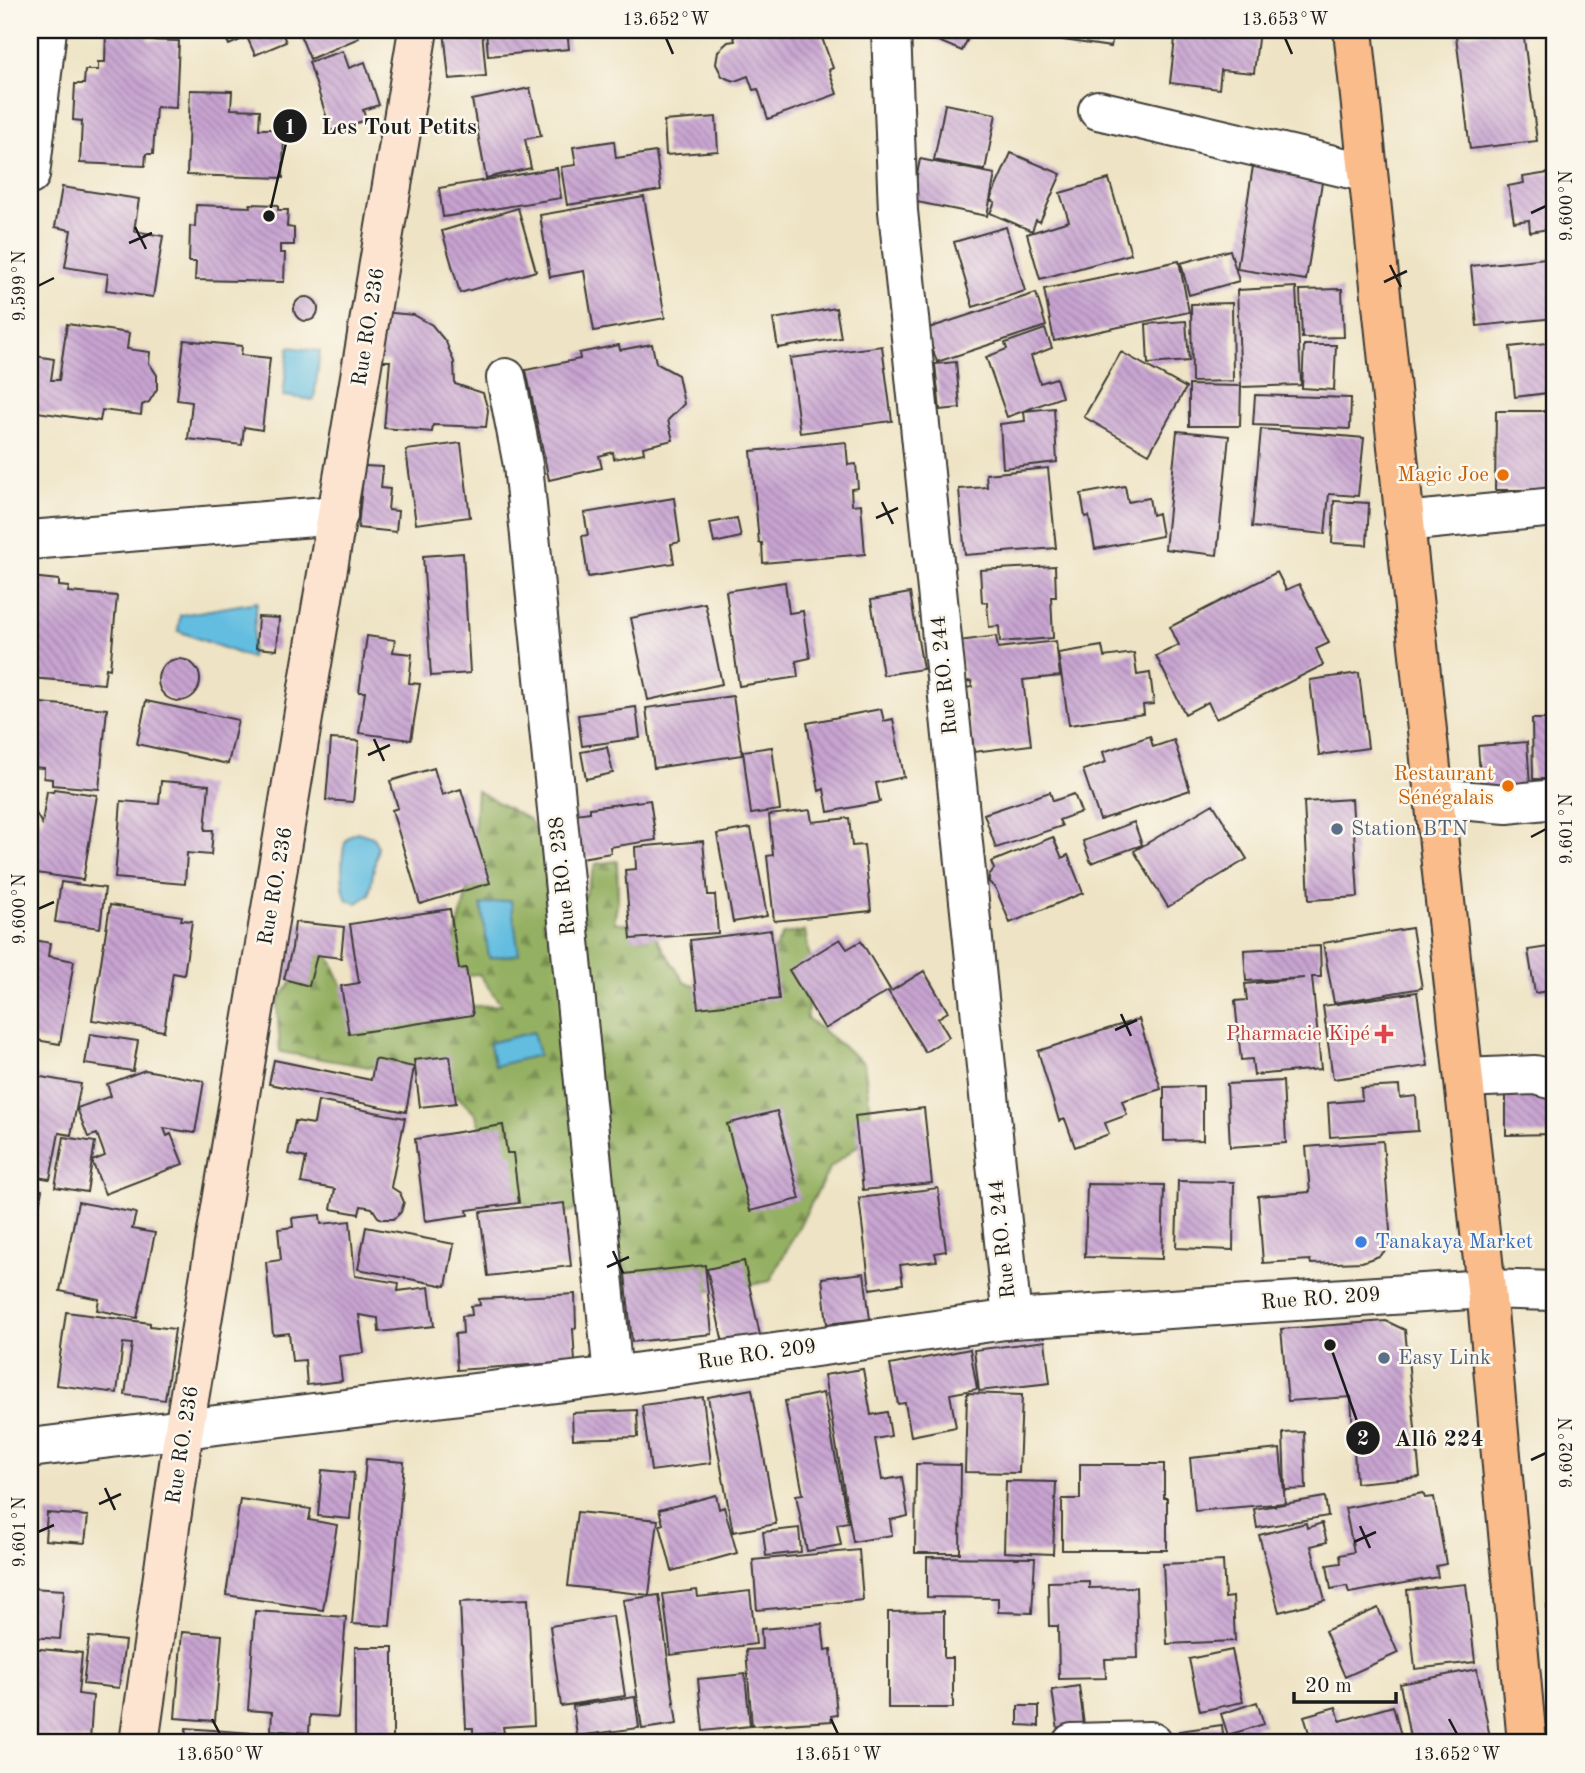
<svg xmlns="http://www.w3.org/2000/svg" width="1585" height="1773" font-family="'Old Standard TT',serif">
<defs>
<pattern id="forest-firs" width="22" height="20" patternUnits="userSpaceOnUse" patternTransform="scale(1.75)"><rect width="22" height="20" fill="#94b062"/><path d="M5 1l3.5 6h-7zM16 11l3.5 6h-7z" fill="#788e50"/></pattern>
<pattern id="building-back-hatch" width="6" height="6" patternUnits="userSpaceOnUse" patternTransform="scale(1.75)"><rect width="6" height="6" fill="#c8a4d1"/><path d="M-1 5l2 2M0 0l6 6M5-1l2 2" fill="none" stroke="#a285a9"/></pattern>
</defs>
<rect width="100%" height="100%" fill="#fbf7ec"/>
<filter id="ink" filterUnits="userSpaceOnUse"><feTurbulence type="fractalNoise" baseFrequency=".0143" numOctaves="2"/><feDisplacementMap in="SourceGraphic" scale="14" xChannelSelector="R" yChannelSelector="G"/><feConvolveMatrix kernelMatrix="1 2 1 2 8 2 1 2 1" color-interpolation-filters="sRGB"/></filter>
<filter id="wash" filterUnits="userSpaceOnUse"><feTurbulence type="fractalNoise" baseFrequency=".00686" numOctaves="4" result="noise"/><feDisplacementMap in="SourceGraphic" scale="28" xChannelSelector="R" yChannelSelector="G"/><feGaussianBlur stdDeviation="1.57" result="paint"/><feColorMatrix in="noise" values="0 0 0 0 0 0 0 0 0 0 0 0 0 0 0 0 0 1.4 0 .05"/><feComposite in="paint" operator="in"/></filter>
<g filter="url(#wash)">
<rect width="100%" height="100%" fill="#eee3c4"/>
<path fill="url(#forest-firs)" stroke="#58663f" stroke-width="2" d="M477,791L530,820L549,863L544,927L584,897L596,864L617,861L618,899L614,922L650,928L685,983L726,991L757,981L783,934L805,931L812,969L807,1018L864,1063L873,1133L830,1168L770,1281L732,1289L676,1294L615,1291L581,1208L542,1220L495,1174L476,1115L441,1079L280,1052L277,1002L322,941L357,1018L453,1007L501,1005L479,974L445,977L471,876Z"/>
<path fill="#62bde0" stroke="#3f6c7e" stroke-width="2" d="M289,347L320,351L314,400L283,396Z
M257,602L251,658L178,631L180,615Z
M357,832L373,837L378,847L369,895L357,903L347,900C341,890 341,855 345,843C347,837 352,834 357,832Z
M511,900L519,954L489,958L481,905Z
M533,1032L539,1055L495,1066L489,1043Z"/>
<g id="blocks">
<path fill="url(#building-back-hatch)" d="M106,30H148V40L179,41L176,108L156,107L153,154H146L145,166L80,163L82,121L73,120L75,84H84L85,70H98V62H105Z
M222,30H281L286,42L255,55L247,37L229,45Z
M298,30H356L359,38L310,59Z
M444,30H482L486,76L449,79Z
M486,30H567L569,49L488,56Z
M743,30H749L750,33L760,30H819L833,68L829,70L837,94L768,119L758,89L753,90L748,76L735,81L728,79L722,76L716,64L718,51L728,42L735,41L733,33Z
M912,30H972L962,51Z
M1059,30H1114L1111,47L1063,40L1065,32Z
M1176,30H1259L1254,73L1221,70L1219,89L1170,83Z
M1501,30H1523L1537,141L1470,149L1456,36Z
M343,51L349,68L365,62L379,105L363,110L366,120L331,131L309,62Z
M530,88L541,136L525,139L531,168L486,178L472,100Z
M190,90L232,91L231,109L260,110L259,129H284L283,178L187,175Z
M945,104L996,114L985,170L934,160Z
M716,117L718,151L666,155L664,121Z
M614,141L616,158L656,152L661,190L567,205L561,167L576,165L573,147Z
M1011,153L1061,174L1040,222L1036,220L1032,231L990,213L995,202L990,200Z
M920,159L995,174L987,216L912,201Z
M1253,166L1323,176L1306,280L1237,269Z
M557,168L561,198L443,217L439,188Z
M1555,172V228L1530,232L1529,220L1514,222L1508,186L1524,183L1523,177Z
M1109,179L1131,254L1040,279L1027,234L1069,221L1060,193Z
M62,187L139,199L134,231L163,236L153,297L106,290L108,274L65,267L71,230L55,227Z
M644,197L665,318L594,331L584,271L550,277L540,215Z
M250,204L278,205V210H288L287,227L294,228V245H280V253H285L284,282L195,280L196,262H189L190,226L195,227L196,205L251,207Z
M518,208L536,271L460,293L442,231Z
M1006,227L1025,291L973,307L954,242Z
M1230,250L1239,281L1189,295L1181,263Z
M1555,257V318L1477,326L1471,266Z
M1179,261L1189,312L1054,341L1044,289Z
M1296,287L1301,385L1241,387L1240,426H1189V385L1241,386L1237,290Z
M1342,289L1344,337L1302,338L1300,290Z
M1036,293L1046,326L937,362L926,329Z
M294 309a12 12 0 1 1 24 0a12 12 0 1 1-24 0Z
M1232,303L1233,381L1192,382L1191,304Z
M836,308L841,338L778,348L773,319Z
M382,312L414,315L432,325L446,342L454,362L455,384L483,393L488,410L486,427L433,425L432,432L384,428L390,361H378Z
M1186,321L1189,361L1148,364L1146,324Z
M67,324L129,333L127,349L150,352L149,363L157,375V389L149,402L142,405L141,415L102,410L100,421L30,411V376H33L36,356L54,359L51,380H59Z
M1045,329L1052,348L1031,356L1040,383L1056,378L1062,397L1007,417L986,357L1007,349L1005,343Z
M184,340L242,346L241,355L270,358L262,430L244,427L242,445L188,439L192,402L177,400Z
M1555,342V392L1515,397L1510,347Z
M652,344L656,363L678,375L684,404L668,420L673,440L643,447L644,453L614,459L613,452L599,456L602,468L549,480L526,370L580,359L579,353L619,345L620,350Z
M1304,345H1336L1334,390L1302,388Z
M882,346L892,421L800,433L790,358Z
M1121,352L1186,388L1149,454L1084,417Z
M956,362L960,408L940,410L935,364Z
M1255,395L1351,398L1350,429L1253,425Z
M1054,408L1057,462L1003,468L1000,424L1025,421L1024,411Z
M1496,411H1555V490H1495Z
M1261,429L1364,438L1358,496L1329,494L1325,534L1252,527Z
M1177,431L1229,436L1217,555L1165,549Z
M846,442L848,465L856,464L858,488L851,489L852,505L861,504L865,554L763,563L762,543H759L751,451Z
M461,443L470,517L416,524L406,450Z
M364,466L383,467L381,488L390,489L388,510L398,511L396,532L358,528Z
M1048,468L1056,548L965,555L959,489L987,487L986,474Z
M1125,486L1128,502L1149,498L1152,515L1158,513L1162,536L1095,549L1089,516L1085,517L1081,494Z
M674,498L680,542L671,544L674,563L588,577L582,536L588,535L584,513Z
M1334,501L1369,503L1367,545L1332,543Z
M737,518L741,537L714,543L710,523Z
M463,553L470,673L431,676L423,556Z
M1055,566L1056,597H1051L1053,638L1000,642L999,626L989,627L987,602H982L980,570Z
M1277,572L1286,590L1299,584L1329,643L1316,649L1323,665L1216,719L1208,702L1185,714L1156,656L1179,645L1170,627Z
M30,577L59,580V586L69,587L68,592L117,596L110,669L106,668L104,684L30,678Z
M785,582L789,613L803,611L810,658L796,661L798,677L739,686L726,591Z
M910,593L923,669L883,675L871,600Z
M705,603L722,684L648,700L631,618Z
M258,617L279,618L277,650L256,648Z
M367,636L395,640L393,652L412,654L409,683L420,684L411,740L359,733L365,692H359Z
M996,636L998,648L1056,641L1060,676L1023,680L1031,745L974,752L966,688L972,687L971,681L964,682L959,641Z
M1102,646L1104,657L1134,653L1137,675L1150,673L1154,704L1143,705L1144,714L1069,725L1058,653Z
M158 680a21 21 0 1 1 42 0a21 21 0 1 1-42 0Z
M1359,673L1368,748L1319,755L1310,680Z
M733,696L742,755L654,768L646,708Z
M146,701L238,720L228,764L137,744Z
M30,702L107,709L99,789L52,785V779L44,778V768L30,767Z
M636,707L640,738L582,746L578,715Z
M881,709L884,721L893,719L904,777L876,783L880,802L828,812L824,789L819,791L807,723Z
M1532,719H1555V779H1533Z
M1150,736L1153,747L1174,740L1190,790L1100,820L1083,770L1106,762L1103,752Z
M331,739L359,741L353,802L326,800Z
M1527,742L1530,785L1481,789L1478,746Z
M607,747L613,773L586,779L581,752Z
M772,747L780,810L751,814L743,751Z
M434,768L442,795L461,789L490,883L420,904L392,810L398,808L390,781Z
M161,781L209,785L205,830H213L211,855L187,853L185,884L115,878L121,801L159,804Z
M54,789L97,795L83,880L30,872V803L42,824L47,791L53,792Z
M1050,792L1053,801L1074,794L1081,812L1059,820L1062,826L996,848L984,814Z
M1352,799L1358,897L1309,900L1304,802Z
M650,800L656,840L610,847L611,853L581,858L574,814L590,812V808Z
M1213,804L1247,859L1168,907L1134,851Z
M810,810L812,822L849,818L852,846L864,845L871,911L774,921L767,856L773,855L769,815Z
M1134,822L1142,845L1091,863L1083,841Z
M751,828L767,916L733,922L717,834Z
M1053,837L1062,858L1068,855L1083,893L1010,923L996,889L989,882V875L994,869L991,862Z
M703,841L708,895H715L718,933L631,939L625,870L636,869L635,847Z
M61,882L105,888L100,928L55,922Z
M110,905L182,916L181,920L192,921L184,975L173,973L164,1031L92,1020Z
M450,909L459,969L466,968L473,1015L349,1034L341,986L359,983L350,924Z
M295,922L344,927L341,958L317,955L309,986L284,979L292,948Z
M1412,928L1422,988L1334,1003L1323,943Z
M771,930L779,999L698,1008L690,940Z
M30,939L50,943L48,956L74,961L60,1044L30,1039Z
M840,939L847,949L861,941L891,991L924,971L948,1012L938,1018L949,1037L925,1052L888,991L825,1029L789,970Z
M1320,946L1321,977H1312L1321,1069L1254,1075L1252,1059L1241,1060L1235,1001L1247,1000L1245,984L1304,978L1246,981L1244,950Z
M1555,946V990L1535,993L1528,950Z
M1417,992L1428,1066L1333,1079L1323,1006Z
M1139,1019L1161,1089L1122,1101L1127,1115L1105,1123L1109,1134L1075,1147L1065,1119L1059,1121L1038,1051Z
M90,1034L138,1041L133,1071L85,1064Z
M450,1056L456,1103L420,1107L414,1060Z
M375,1059L414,1067L406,1112L269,1084L274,1060L371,1080Z
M145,1070L204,1081L195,1133L164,1128L167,1136L171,1134L183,1164L105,1194L92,1161L105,1156L97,1134L88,1137L77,1108L111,1096L107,1084Z
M30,1075L81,1084L71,1135L59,1133L50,1179L30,1176Z
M1283,1081L1286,1143L1230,1147L1227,1084Z
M1203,1086V1140L1164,1141V1087Z
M1399,1086L1400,1098L1416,1096L1418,1131L1330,1137L1328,1103L1362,1100L1361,1088Z
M1555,1087V1134L1506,1135V1096H1514V1088Z
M318,1101L405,1118L391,1187L400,1193L404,1202L401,1212L397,1216L393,1219H382L378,1217L372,1208L361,1206L359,1214L331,1209L335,1189L301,1183L306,1158L288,1154L295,1121L314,1124Z
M924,1108L932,1183L863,1190L855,1116Z
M777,1111L800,1199L750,1211L727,1124Z
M503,1125L507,1153H513L519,1203L467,1210L468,1215L425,1221L415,1139Z
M64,1137L95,1142L87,1192L55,1187Z
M1383,1141L1391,1243L1386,1250L1379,1256L1362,1262L1311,1264L1310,1260L1263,1263L1258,1196L1310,1192L1306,1147Z
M1178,1181L1234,1182L1233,1250L1176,1248Z
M1087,1184L1164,1185L1162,1259L1085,1257Z
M30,1188L42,1190L35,1228L30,1227Z
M938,1188L946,1251L935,1253L937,1261L900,1265L903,1284L870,1289L859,1198Z
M78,1202L136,1213L132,1229L155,1233L137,1318L97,1310L99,1299L60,1291Z
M564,1203L571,1266L488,1276L480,1212Z
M320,1215L321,1224L350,1221L355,1276L399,1283L398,1291L429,1287L434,1326L379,1332L378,1318L359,1315L364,1353L339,1356L342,1381L307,1385L305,1360L292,1361L289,1333L273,1335L266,1262L281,1260L278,1229L293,1227L292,1218Z
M366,1227L454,1244L446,1286L358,1269Z
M744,1261L760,1335L723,1343L707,1269Z
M705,1265L712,1334L632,1342L625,1274Z
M864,1273L870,1319L827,1324L822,1278Z
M575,1294L576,1328L573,1329L575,1362L457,1370L455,1334L463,1333L462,1316L472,1315L471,1306L480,1305L479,1299Z
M66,1312L150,1323V1326L175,1329L165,1400L125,1395L132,1344L123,1343L117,1393L56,1385Z
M1386,1321L1405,1330L1420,1477L1356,1483L1351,1397L1288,1401L1281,1329Z
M1045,1341L1050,1383L979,1391L974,1350Z
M970,1349L977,1389L950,1394L956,1427L911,1436L905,1403L898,1404L890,1365Z
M863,1369L871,1415L887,1412L891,1436L875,1439L882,1480L902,1477L908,1516L890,1520L892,1535L853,1542L824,1375Z
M752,1389L776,1524L733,1532L708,1397Z
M823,1393L848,1522L837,1524L841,1545L807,1551L796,1495L803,1494L785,1401Z
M967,1393L1022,1395L1019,1473L965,1472Z
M703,1397L711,1463L651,1471L642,1405Z
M637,1410L638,1437L573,1439L572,1413Z
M1304,1432L1306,1489L1285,1490L1283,1433Z
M1280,1449L1285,1503L1195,1511L1190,1458Z
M366,1459L404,1462L390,1626L352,1624Z
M916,1464L961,1465L960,1553H915Z
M1080,1464H1164V1498H1167V1550H1062V1499H1080Z
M322,1470L354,1473L350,1519L318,1516Z
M1006,1481L1056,1482L1053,1554L1004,1552Z
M1423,1493L1425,1498L1434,1497L1446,1564L1436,1566L1438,1577L1349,1593L1347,1586L1331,1589L1327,1565L1341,1563L1340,1555L1354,1552L1345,1508Z
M716,1495L719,1509L724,1507L737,1553L672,1571L660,1525L663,1524L659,1510Z
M1325,1497L1328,1516L1257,1528L1254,1509Z
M240,1499L311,1509L309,1520L337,1525L323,1610L226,1595Z
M577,1512L658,1520L649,1595L568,1586Z
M47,1513L88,1516L85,1543L45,1540Z
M1306,1523L1307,1528L1322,1523L1327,1542L1311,1546L1325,1600L1279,1612L1259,1535Z
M799,1528L801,1552L766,1556L763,1532Z
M859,1550L863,1600L757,1610L753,1560Z
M927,1557L1035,1558L1032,1613L998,1612V1598L927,1597Z
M1223,1561L1225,1598L1233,1597L1235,1641L1167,1644L1163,1564Z
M1089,1581V1588L1136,1587L1138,1658L1105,1659L1106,1678L1059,1679L1058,1626H1049L1048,1582Z
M1466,1584L1475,1662L1415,1669L1407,1590Z
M30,1588L64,1590L60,1639L30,1637Z
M697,1590L698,1597L750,1591L756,1644L671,1655L663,1594Z
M659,1595L677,1724L642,1729L623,1600Z
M528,1599L534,1725L503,1727L504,1733L473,1735V1728H466L460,1602Z
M1547,1605H1555V1693H1551Z
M1378,1608L1398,1653L1345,1677L1325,1631Z
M255,1611L346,1617L338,1717L310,1715L309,1733L271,1730L272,1712L248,1710Z
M944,1611V1658H953V1708H888V1612Z
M613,1616L625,1696L561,1706L550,1626Z
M822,1624L825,1650L831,1649L837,1715L831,1716L832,1721L752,1726L746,1650L762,1649L761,1629Z
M182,1632L222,1635L215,1721L175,1718Z
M89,1637L125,1641L119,1688L83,1684Z
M355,1647H393V1743H355Z
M30,1648L82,1653L78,1694L93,1696L90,1740L30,1735Z
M1232,1650L1243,1702L1200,1711L1189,1659Z
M1477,1669L1491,1743H1411L1400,1684Z
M745,1674L750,1726L703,1731L698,1679Z
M1079,1686L1085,1733L1059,1737L1052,1690Z
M635,1697L639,1728L577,1736L573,1706Z
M1257,1702L1264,1724L1228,1735L1221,1714Z
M1018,1706H1039V1726L1018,1725Z
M1393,1706L1403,1743H1312L1304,1716L1336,1707L1340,1721Z
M1222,1725L1224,1743H1180L1179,1731Z
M186,1728L304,1737L303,1743H185Z"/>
</g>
</g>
<g filter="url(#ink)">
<use href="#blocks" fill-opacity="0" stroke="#3c3a35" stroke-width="2"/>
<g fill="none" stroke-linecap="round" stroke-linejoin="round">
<defs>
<path id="street" d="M891,30L898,211L1012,1319
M1098,110L1368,173
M30,175L47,30
M506,378L523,465L613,1376
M1404,522L1555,507
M30,540L338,515
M1434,798L1507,804L1555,799
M1464,1078L1535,1075L1555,1080
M30,1448L613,1376L1012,1319L1486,1289L1555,1291
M1072,1743L1150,1741L1153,1743"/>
<path id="secondary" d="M139,1743L184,1429L418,30"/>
<path id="primary" d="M1353,30L1486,1289L1527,1743"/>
</defs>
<use href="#street" stroke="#3c3a35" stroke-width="42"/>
<use href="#secondary" stroke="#3c3a35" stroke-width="42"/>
<use href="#primary" stroke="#3c3a35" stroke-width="42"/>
<use href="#street" stroke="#fff" stroke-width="38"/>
<use href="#secondary" stroke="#fde4d0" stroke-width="38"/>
<use href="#primary" stroke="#f9bc8a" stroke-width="38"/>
</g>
</g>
<path fill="none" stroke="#1c1c1c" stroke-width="2.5" d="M666,38L673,54M1285,38L1292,54M1531,213L1546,206M135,227L146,249M129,243L152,233M1390,265L1401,287M1384,282L1407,271M38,286L54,278M882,502L893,524M876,518L898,508M374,739L384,761M368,755L390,745M1531,837L1546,829M38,909L54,902M1121,1014L1131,1036M1115,1030L1137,1020M613,1251L623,1273M607,1267L629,1257M1531,1460L1546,1453M105,1488L115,1510M99,1504L121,1494M1360,1526L1370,1548M38,1532L54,1525M1354,1542L1376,1532M212,1719L220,1734M831,1719L838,1734M1449,1719L1457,1734"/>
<g fill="#e8710a" stroke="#fbf7ec" stroke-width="2.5">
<circle cx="1503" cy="475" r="7"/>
<circle cx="1508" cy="786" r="7"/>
</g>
<g fill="#5c6f8a" stroke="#fbf7ec" stroke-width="2.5">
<circle cx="1337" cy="829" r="7"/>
<circle cx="1384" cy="1358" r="7"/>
</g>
<path fill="#e0444e" stroke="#fbf7ec" stroke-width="2.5" d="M1380.5 1023.5h7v7h7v7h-7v7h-7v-7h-7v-7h7z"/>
<circle fill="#3f7fe0" stroke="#fbf7ec" stroke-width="2.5" cx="1361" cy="1242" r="7"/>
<g text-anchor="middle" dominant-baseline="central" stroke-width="5" stroke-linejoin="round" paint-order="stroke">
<g font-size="21" fill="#1c1c1c" stroke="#fbf7ec">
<text transform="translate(369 327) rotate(-81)">Rue RO. 236</text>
<text transform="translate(945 675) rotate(-96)">Rue RO. 244</text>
<text transform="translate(563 876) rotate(-96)">Rue RO. 238</text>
<text transform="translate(276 886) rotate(-80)">Rue RO. 236</text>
<text transform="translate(1003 1239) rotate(-96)">Rue RO. 244</text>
<text transform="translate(1321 1299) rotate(-4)">Rue RO. 209</text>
<text transform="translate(757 1355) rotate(-8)">Rue RO. 209</text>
<text transform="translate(183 1445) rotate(-81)">Rue RO. 236</text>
</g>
<g font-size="21" fill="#c56008" stroke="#fbf7ec" text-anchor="end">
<text x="1489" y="475">Magic Joe</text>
<text x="1494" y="774">Restaurant<tspan x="1494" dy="24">Sénégalais</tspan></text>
</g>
<g font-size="21" fill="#4e5e75" stroke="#fbf7ec" text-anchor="start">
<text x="1351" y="829">Station BTN</text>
<text x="1398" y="1358">Easy Link</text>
</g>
<g font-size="21" fill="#be3a42" stroke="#fbf7ec" text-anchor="end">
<text x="1370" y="1034">Pharmacie Kipé</text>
</g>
<g font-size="21" fill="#366cbe" stroke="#fbf7ec" text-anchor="start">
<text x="1375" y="1242">Tanakaya Market</text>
</g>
</g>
<path fill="none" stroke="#1c1c1c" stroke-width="2.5" d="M269 216L290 126M1330 1345L1363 1438"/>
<g fill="#1c1c1c" stroke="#fbf7ec" stroke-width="2.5">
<circle cx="269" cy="216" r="7"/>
<circle cx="1330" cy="1345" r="7"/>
<circle cx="290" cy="126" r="18"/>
<circle cx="1363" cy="1438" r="18"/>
</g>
<g font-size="21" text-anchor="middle" font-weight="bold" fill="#fff">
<text x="290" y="134">1</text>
<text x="1363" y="1445">2</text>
</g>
<g font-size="23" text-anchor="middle" font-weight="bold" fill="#1c1c1c" stroke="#fbf7ec" stroke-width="5" stroke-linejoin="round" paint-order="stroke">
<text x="399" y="134">Les Tout Petits</text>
<text x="1439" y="1446">Allô 224</text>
</g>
<rect width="1585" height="1773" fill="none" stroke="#fbf7ec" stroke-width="77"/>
<path d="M1294 1692v10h102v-10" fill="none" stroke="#1c1c1c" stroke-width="3.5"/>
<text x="1305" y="1692" font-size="21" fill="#1c1c1c" stroke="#fbf7ec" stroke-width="5" paint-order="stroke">20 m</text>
<rect x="38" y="38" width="1508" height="1696" fill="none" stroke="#1c1c1c" stroke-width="2.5"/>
<g font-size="18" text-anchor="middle" fill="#1c1c1c">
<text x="666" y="25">13.652°W</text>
<text x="1285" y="25">13.653°W</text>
<text transform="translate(1566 206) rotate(-90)" y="6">9.600°N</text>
<text transform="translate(19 286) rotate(-90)" y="6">9.599°N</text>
<text transform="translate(1566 829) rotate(-90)" y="6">9.601°N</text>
<text transform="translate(19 909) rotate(-90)" y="6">9.600°N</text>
<text transform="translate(1566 1453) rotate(-90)" y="6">9.602°N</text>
<text transform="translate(19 1532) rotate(-90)" y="6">9.601°N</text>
<text x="220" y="1760">13.650°W</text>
<text x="838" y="1760">13.651°W</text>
<text x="1457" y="1760">13.652°W</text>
</g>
</svg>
